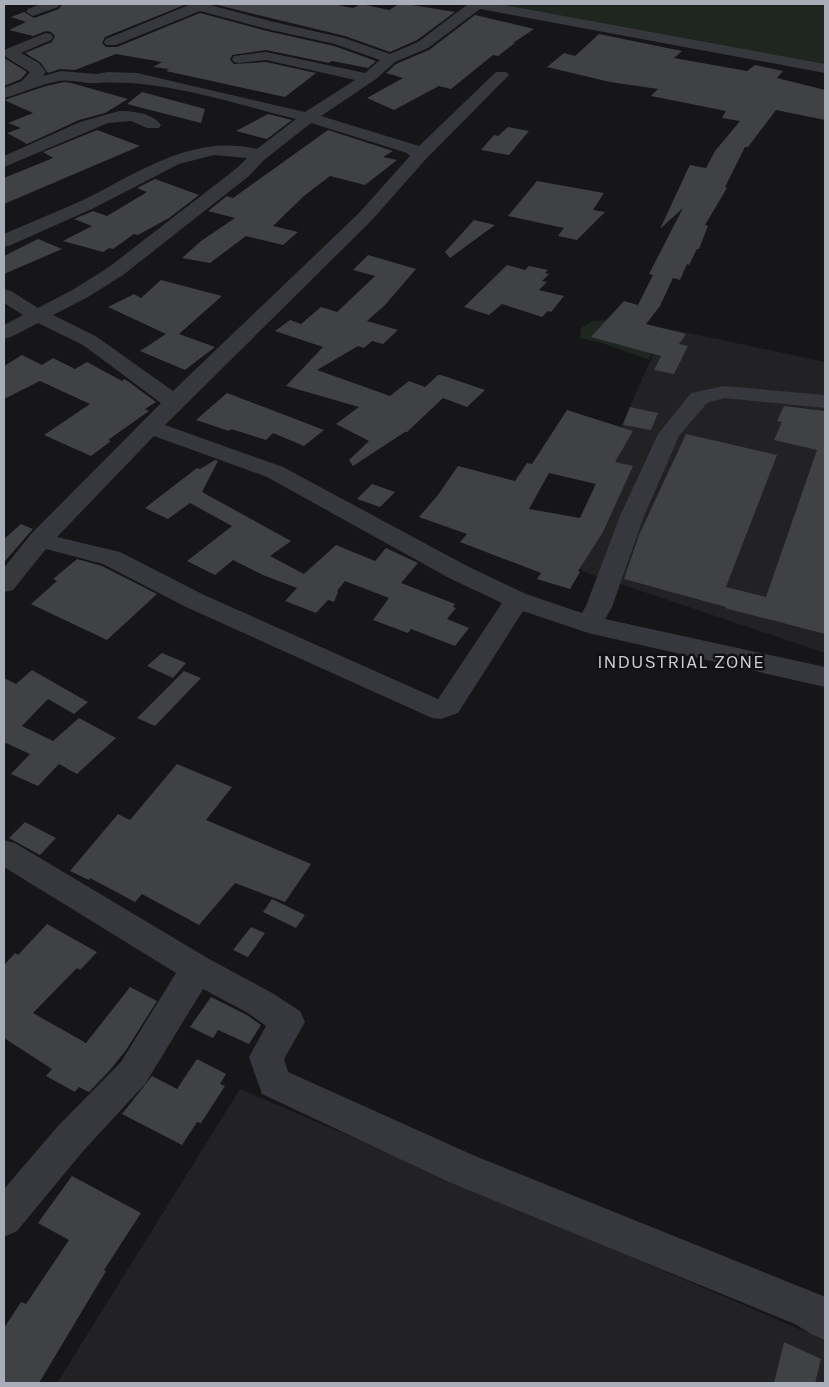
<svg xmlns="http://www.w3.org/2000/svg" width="829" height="1387" font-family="Karla,sans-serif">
<rect width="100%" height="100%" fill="#161618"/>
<path fill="#222225" d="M665,328L825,362V653L585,572L562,558Z
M240,1089L825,1340V1383H57Z"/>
<path fill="#1e261f" d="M483,4H825V68Z
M606,320L622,331L658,340L649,360L602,343L580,338L581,328L592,321Z"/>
<path fill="#404145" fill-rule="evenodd" d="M62,4H187L105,37L102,43L106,47H117L200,13L267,31L334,46L376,61L368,68L332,61L329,63L266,50L232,55L230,60L234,64L266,62L316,73L285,97L166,71L169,69L153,67L162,62L116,54L75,70L60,69L48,73L40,62L25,53L52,42L55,36L51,32L46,31L33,36L9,30L26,22L11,17L24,12L34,18L59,9Z
M213,4H332L353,8L361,4L389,10L399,4H406L455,12L417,40L390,52L345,36Z
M475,15L534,29L513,43H515L498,56L493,55L451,89L439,86L394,110L367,98L403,78L386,73L396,64L429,50Z
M599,34L682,51L674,58L747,71L755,65L783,71L777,78L825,90V120L776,110L748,147H745L725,187L727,188L705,225L708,226L699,249H697L689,265L687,264L680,280L673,278L660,306L646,324L686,334L679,344L688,346L674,374L654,370L661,356L591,337L624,301L638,305L653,275L649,274L683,208L660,229L686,173L690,165L706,168L715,151L740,121L722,118L726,111L651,96L658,89L610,82L547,67L564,53L575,56Z
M6,59L27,72L21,79L4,86V60Z
M64,82L71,83L128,99L105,113L79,120L27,144L7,133L21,128L8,123L33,113L4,100L46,86Z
M142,92L205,109L201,123L127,104Z
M268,114L292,120L267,139L236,131Z
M508,127L529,131L509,155L481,150L494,135L498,136Z
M97,130L140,146L4,204V178L53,158L43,152Z
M328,130L393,151L383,157L397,160L365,185L330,176L304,196L273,226L298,232L283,245L246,236L210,263L182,258L201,241L235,218L208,211L227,196L233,198Z
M155,179L199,195L169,218L138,235L134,234L113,249L109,248L103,252L63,241L92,226L74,219L93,211L107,216L147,192L137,188Z
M537,181L604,193L593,210L605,212L577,240L558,236L564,228L508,216Z
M474,220L495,225L450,258L445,252Z
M38,239L62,249L4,274V256Z
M368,255L416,269L385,305L367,321L398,330L383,344L372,341L364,348L358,346L317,370L390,396L409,381L425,387L438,375H441L485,390L467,407L443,398L407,432H405L353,466L349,460L369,441L336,424L359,407L286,386L323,347L275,331L290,320L301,324L321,307L337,312L375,276L353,270Z
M507,265L525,270L529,266L548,270L545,273L549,274L542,281L547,282L539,290L564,296L551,312L548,311L542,317L502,304L489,315L464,307Z
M161,280L222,296L179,334L215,347L185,370L140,351L166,334L108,307L134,294L141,298Z
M22,355L42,365L53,358L75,369L87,362L122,381L124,379L129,382L156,402L145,409L149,411L108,440L111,441L91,456L44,435L90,404L40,381L4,399V366Z
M227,393L324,430L304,446L273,433L266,440L231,429L229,431L196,420Z
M784,406L825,411V634L725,608L726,607L624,579L639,535L686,434L777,455L726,587L766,597L817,450L774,440L782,422L777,421Z
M630,407L658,413L651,430L623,425Z
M567,410L633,431L615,462L633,466L603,532L578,571L580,572L570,589L537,579L541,573L460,542L467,534L419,517L438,495L458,466L515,481L527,463L532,464ZM549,473L596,484L580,518L529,509Z
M215,460L218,461L202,492L291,541L270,556L304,574L336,545L375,561L386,548L418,563L401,583L455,604L453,607L456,608L447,619L469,628L455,646L411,629L408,633L373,620L389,598L345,581L337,591L338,592L334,602L328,600L316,613L285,601L297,588L263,575L233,560L215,575L187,561L232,526L190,503L168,519L145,508L197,468L200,469Z
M372,484L395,492L380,507L357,499Z
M21,524L33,529L4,562V539Z
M77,559L102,566L157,594L107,640L31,604L57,581L53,579Z
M162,653L186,663L173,678L147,666Z
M32,670L88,702L74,714L48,699L22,726L53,741L79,718L116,738L77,774L59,764L38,786L11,774L30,754L6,743L4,745V678L16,684Z
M184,671L201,678L155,726L137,718Z
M177,764L232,787L206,820L311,864L285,902L235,883L199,925L142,894L135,902L90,878L89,880L70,871L118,814L130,820Z
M25,822L56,838L40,855L9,838Z
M272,899L305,915L296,928L263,912Z
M47,924L97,952L80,970L77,968L33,1013L86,1043L130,987L157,1001L126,1050L110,1070L89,1092L79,1087L75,1092L46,1076L52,1069L4,1038V965L15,953L18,955Z
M251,927L265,933L248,957L233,950Z
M211,997L247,1015L261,1025L249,1044L218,1030L213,1038L190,1027Z
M197,1059L226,1074L220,1084L225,1086L201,1123L197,1122L182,1145L122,1114L152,1076L177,1089Z
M72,1176L141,1213L104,1270L106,1271L39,1383H4V1328L21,1302L26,1304L69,1240L38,1223Z
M784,1342L821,1359L815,1383H774Z"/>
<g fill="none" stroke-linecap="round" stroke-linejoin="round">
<path fill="#37383d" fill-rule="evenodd" d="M41,4H60L58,7L33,16L26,12L28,9Z
M191,4H207L274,22L344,38L390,54L418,42L468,4H498L825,64V73L480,9L428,48L395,62L376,79L321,116L419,146L496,72H506L509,75L506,78L425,160L371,221L165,425L283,467L467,566L526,594L582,613L586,606L620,516L658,434L691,393L724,386L825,395V408L724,398L707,403L679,436L644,516L612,607L605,619L825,667V687L588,633L523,611L458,713L441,719L432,718L186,607L103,564L46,549L13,590L4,592V568L31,534L161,403L83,345L38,323L11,337L4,339V325L23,315L4,303V289L11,291L38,308L74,289L109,267L237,168L247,158L214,155L179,164L94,208L11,245L4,247V234C29,223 56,212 81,201C137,174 191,133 257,149L296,119C231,103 163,79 97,83C84,84 71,79 59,81C40,84 23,93 4,98V88L22,81L30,72L6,57L4,52L6,49L46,33L51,34L53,37L51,40L21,53L39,63L46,72L43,76L61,71L96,74L108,72L137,73L305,112L355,80L266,60L239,63L234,62L232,59L234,56L266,52L365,73L380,60L335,44L267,29L200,11L116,45H106L104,42L106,39ZM311,123L407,153L410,156L359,213L173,391L97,337L53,315L88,297L123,275L249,176L264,160ZM154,436L267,477L449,578L502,603L438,699L204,595L120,552L57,537Z
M119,111C132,111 153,113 161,125L159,128H147L131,121L108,123L4,167V156L80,122Z
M4,840L15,843L209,959L272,993L300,1011L305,1022L284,1059L288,1072L475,1156L823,1296L825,1297V1340L811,1334L795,1324L449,1182L262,1094L249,1057L266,1026L248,1013L203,989L145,1084L84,1150L17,1231L4,1237V1189L58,1126L121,1062L176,973L4,867Z"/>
</g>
<g text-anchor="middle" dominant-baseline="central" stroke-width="5" stroke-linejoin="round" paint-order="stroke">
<g font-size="19" letter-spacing="1" fill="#c9ccd4" stroke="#111113">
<text x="681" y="662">INDUSTRIAL ZONE</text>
</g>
</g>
<rect width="829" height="1387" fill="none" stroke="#a8adb8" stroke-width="10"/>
</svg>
